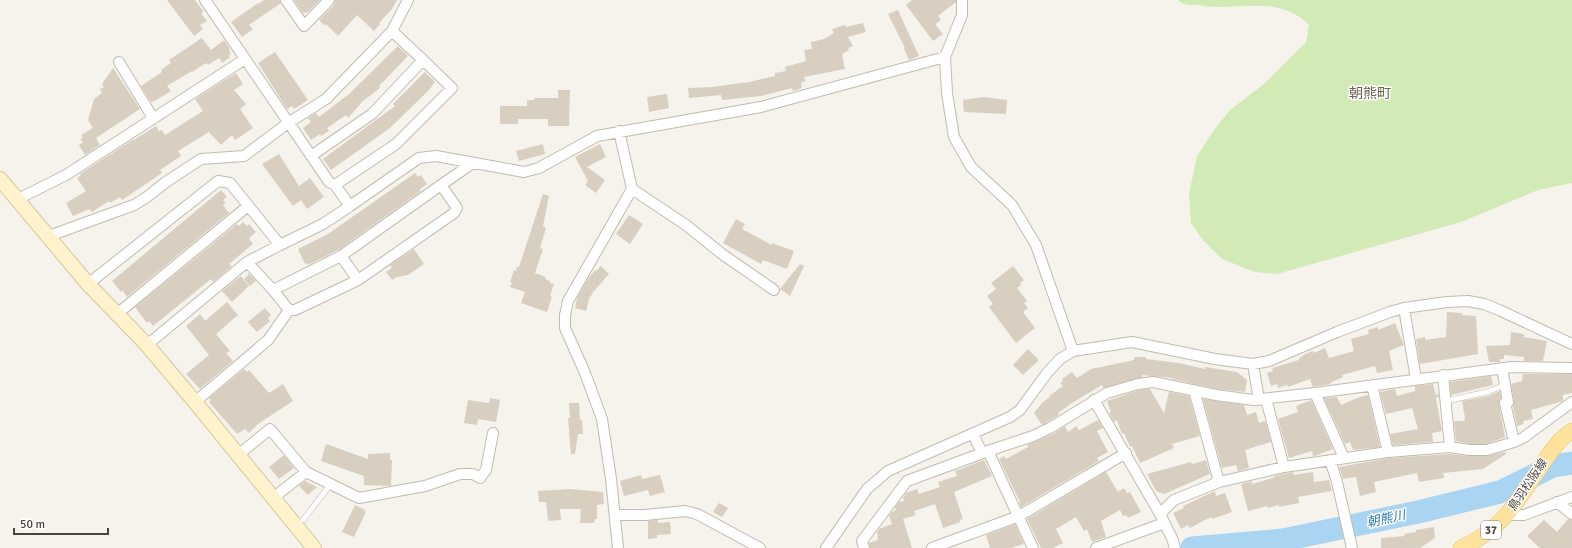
<svg xmlns="http://www.w3.org/2000/svg" width="1572" height="548" font-family="Signika,'Noto Sans JP',sans-serif">
<rect width="100%" height="100%" fill="#f6f3ec"/>
<path fill="#d2eab5" d="M1178,0H1572V183L1538,190L1461,222L1277,274L1255,272L1222,259L1202,239L1191,223L1189,194L1197,156L1214,130L1230,110L1264,84L1306,42L1309,25C1285,0 1253,6 1220,7C1212,7 1205,6 1198,5C1190,5 1184,6 1178,0Z"/>
<g fill="none" stroke-linecap="round" stroke-linejoin="round">
<path stroke="#a9d4f2" stroke-width="23" d="M1192,548L1283,540L1418,512L1500,492L1553,466L1572,463"/>
</g>
<path fill="#d8cfc1" d="M167,0H195L204,12L201,13L207,21L200,25L203,29L194,36Z
M264,0H280L281,3L249,25L253,29L242,37L231,22L258,3L259,4Z
M294,0H320L308,12L303,13Z
M335,0H397L392,9L379,23L380,24L374,31L357,15L338,36L326,24L325,26L319,20L334,5Z
M912,0H956V2L938,16L941,20L935,24L943,34L933,41L906,5Z
M898,10L919,56L909,60L904,49L905,48L888,14Z
M863,23L866,32L848,37L853,46L848,48L849,50L842,54L845,69L804,77L806,81L801,83L802,88L793,91L792,88L761,96L722,100L721,95L689,98L688,88L712,87L749,82L775,76V73L786,71L785,67L806,61L804,50L812,49L811,42L824,39L834,33L832,29L845,25L846,27Z
M202,38L211,50L224,40L230,49L229,50L231,54L229,55L230,57L222,63L219,58L208,65L206,63L192,72V71L167,86L171,91L153,102V101L151,102L141,86L162,72L161,70L171,63L169,60Z
M398,46L408,56L379,86L380,88L363,101L348,118L346,115L327,128L329,131L321,136L320,134L311,140L303,128L311,122L308,118L316,113L319,117L349,94Z
M275,52L308,100L294,109L292,106L287,109L258,63Z
M113,68L140,109L96,138L100,145L85,155L79,145L83,142L80,139L83,138L81,135L93,128L88,120L94,99L102,93L100,89L104,87L102,84Z
M425,72L435,82L429,90L390,128L331,170L323,159L395,106L393,104Z
M236,73L243,84L234,90L246,104L240,109L253,128L235,140L232,135L221,145L209,132L178,151L181,156L160,170L162,173L122,200L120,197L110,203L109,201L92,212L90,209L73,216L66,203L86,191L77,178L81,175L80,174L134,139V140L137,138L156,126L159,131L162,130L165,135L203,111L195,99Z
M558,90H570L569,126H548V119H518V124H500V106H527V100H534V98H558Z
M667,94L669,108L649,112L647,97Z
M984,97L1007,100L1006,114L964,112L963,100Z
M543,144L545,154L519,161L516,151Z
M600,144L606,157L587,167L605,180L596,193L585,185L588,181L575,157Z
M279,154L299,186L310,178L324,197L307,209L301,200L293,206L262,164Z
M415,173L418,177L421,175L427,184L419,190L421,191L338,250L308,265L307,263L305,264L298,249L328,234Z
M221,190L227,197L223,200L226,203L223,205L229,213L127,297L122,290L121,292L112,281Z
M543,194L549,196L543,226L546,228L540,248L543,249L535,273L546,277L545,279L550,281V283L554,284L550,296L552,297L547,312L521,303L525,292L510,287L512,283L510,282L514,270L516,271L517,267H519Z
M629,215L643,224L630,244L616,234Z
M736,219L745,224L742,229L772,245V243L794,251L787,269L763,260L761,264L723,243Z
M243,222L247,226L249,224L256,232L249,238L253,244L229,264L232,266L213,282L211,279L153,326L149,321L147,323L135,307L237,224L239,226Z
M414,249L424,264L408,275L397,277L392,280L386,272L392,268L390,265Z
M800,264L804,266L790,296L780,289Z
M601,266L609,274L594,291L589,299L586,311L575,308L577,298L586,282L595,270L596,271Z
M1013,266L1024,280L1020,283L1021,285L1017,288L1027,301L1024,303L1028,308L1023,312L1035,328L1016,343L989,307L993,304L987,296L996,289L991,283Z
M249,274L256,281L250,286L244,279Z
M241,276L249,286L232,302L222,291Z
M227,302L238,315L216,334L230,351L226,353L233,361L200,389L186,374L209,355L186,326L200,314L205,321Z
M265,308L271,315L268,318L270,321L257,332L248,322Z
M1447,312L1462,313V315L1476,316L1478,354L1420,364L1416,339L1425,337V340L1446,337Z
M1395,323L1404,345L1389,351L1393,370L1377,373L1375,366L1342,375L1343,377L1330,383L1331,384L1313,387L1310,379L1288,387L1287,385L1278,388L1277,384L1271,386L1267,373L1273,371L1272,368L1299,360V358L1303,356V355L1313,351L1314,353L1325,348L1329,358L1354,351L1351,339L1369,334L1368,330L1378,327V330Z
M1511,332L1524,334V337L1547,341L1543,361H1524V357L1504,355V359H1500V362H1489L1486,346L1510,345Z
M1028,349L1039,360L1023,375L1013,365Z
M1134,357H1146V359L1179,363L1205,369V367L1237,372L1247,380L1245,392L1217,389L1172,379L1173,378L1142,375L1143,377L1103,388L1102,385L1072,403L1058,413L1059,415L1042,425L1034,413L1043,402L1050,397L1049,396L1063,386L1060,383L1063,381L1062,379L1072,372L1077,378L1091,369L1134,360Z
M244,369L247,372L249,370L269,393L283,384L293,401L258,424L249,433L245,429L237,434L209,402L211,400L209,398Z
M1523,374H1572V393L1563,395V401L1531,410L1533,419L1523,421L1524,424L1517,426L1513,407L1514,401L1511,384L1522,381Z
M1491,376L1493,385L1451,395L1450,382Z
M1433,384L1436,396L1438,393L1439,397L1436,398L1442,431L1432,433L1433,442L1393,445L1390,434L1418,429L1412,408L1386,414L1380,392L1395,389L1397,396L1415,391V386Z
M1150,389L1164,413L1169,392L1189,396L1200,436L1172,444L1174,448L1140,463L1132,446L1130,447L1124,433L1122,434L1117,420L1114,422L1109,413L1111,412L1107,401L1139,390Z
M1500,391L1501,398L1499,404L1505,437L1486,444H1470L1456,441L1454,421H1464L1465,418L1462,401L1488,396Z
M1368,395L1380,447L1353,450L1350,442L1345,444L1324,398L1337,397L1341,405L1357,398Z
M490,398L500,400L496,422L478,419L477,425L464,423L468,400L489,403Z
M1203,399L1244,405L1247,415L1256,412L1259,423L1264,421L1266,423L1271,442L1245,450L1249,468L1238,471L1236,465L1222,468Z
M1311,400L1333,449L1315,456H1313L1312,451L1289,458L1278,419L1298,412L1296,406Z
M569,403H579L580,420H582L583,434H578L575,454H571L568,418H570Z
M1098,420L1103,428L1097,431L1108,452L1097,458L1099,461L1021,507L1019,502H1020L999,459L1004,456L1006,459L1028,447L1027,445L1053,434L1065,426L1068,432L1076,426L1079,430Z
M326,444L368,459V454L390,453V460H392L391,486L364,485V476L321,461Z
M1505,452L1506,454L1483,469L1443,473L1444,478L1419,482L1417,473L1374,482L1376,492L1360,496L1356,477L1343,479L1339,467L1389,458L1450,454L1469,456H1487Z
M284,455L294,468L279,479L269,467Z
M984,460L992,476L954,492L963,519L960,520V522L943,528L935,504L914,511L916,515L903,519L912,548H870L869,543L878,540L877,532L879,529L892,524L889,516L892,512L896,510L895,507L899,502L904,501L903,498L906,493L917,489L919,494L940,487L938,482L957,476L955,471Z
M1206,460L1210,474L1164,494L1156,491L1147,474L1191,462L1192,464Z
M1106,472L1118,492L1124,488L1127,493L1130,492L1141,512L1128,518L1126,515L1123,516L1120,510L1101,521L1106,537L1092,542L1087,529L1084,531L1076,517L1056,529L1063,543L1053,548H1041L1027,519Z
M1293,472L1294,475L1313,472L1314,482L1329,480L1332,491L1298,497L1299,503L1279,507V505L1268,508L1267,506L1248,511L1241,484L1252,481V484L1273,478V477L1278,475Z
M641,475L642,479L660,475L665,492L650,496L648,490L624,496L620,481Z
M305,481L317,487L308,495L299,486Z
M570,489L603,492L604,504L597,505V519H595L594,523H580L581,509H560L561,520L548,521L546,502H539L538,491Z
M1215,491L1216,496L1225,493L1232,512L1212,519L1211,517L1190,528L1188,525L1181,529L1173,513L1184,508L1183,506Z
M719,503L728,508L722,517L713,512Z
M355,505L365,510V514L354,537L342,532Z
M1568,519L1572,520V548H1540L1527,536L1544,520L1557,532Z
M658,520V523L670,522L671,534L657,535V538L648,539V521Z
M1015,524L1024,544L1011,548H990L986,535Z
M1434,527L1435,538L1420,548H1381V538L1405,536L1404,534L1416,532V530Z"/>
<g fill="none" stroke-linecap="round" stroke-linejoin="round">
<defs>
<path id="lane" d="M1446,401L1487,392L1505,385
M303,520L330,485"/>
<path id="street" d="M205,0L329,182L335,185L350,206L323,224L280,245
M286,0L304,26L329,0
M962,0V15L945,57L947,93L954,137L971,167L1012,205L1036,245L1073,351
M119,62L153,118
M311,156L372,114L423,60L392,31
M335,185L396,144L452,88L423,60
M632,189L686,225L722,254L774,290
M18,199L66,175L245,59
M350,206L419,158L436,156L524,172L539,168L597,136L761,107L945,57
M49,236L134,205L147,197L166,182L201,159L244,156L288,123L326,99L392,31L408,0
M341,256L441,185
M247,262L273,290L289,310
M88,284L218,181L230,183L280,245L247,262L147,345
M273,290L341,256L358,280
M1404,308L1416,379
M117,314L248,206
M1253,364L1259,400
M1502,368L1508,402L1505,403L1514,442
M1443,375L1450,447
M1372,385L1388,452
M1194,390L1219,482
M1315,393L1344,458
M1266,399L1284,467
M1094,400L1160,514L1172,538L1175,548
M195,402L268,340L289,310H295L358,280L454,213L457,208L441,185L473,163
M973,434L982,453
M238,455L270,429L306,472L273,498
M1330,460L1337,482L1352,548
M306,472L359,498L425,486L460,474H473L480,478L486,470L493,433
M1557,502L1572,514
M1160,514L1174,500L1219,482L1284,467L1388,452L1450,447L1469,450H1487L1514,442L1523,438L1572,402
M615,515H645L685,511L697,514L760,548
M1508,515H1524L1572,497
M618,548L611,479L602,419L585,373L565,328V315L568,301L632,189L619,131
M826,548L867,489L888,471L1010,417L1020,410L1047,373L1060,359L1073,351L1132,342L1215,359L1253,364L1269,361L1337,332L1390,312L1404,308L1447,302L1468,301L1484,304L1499,310L1572,344
M864,548L862,541L907,481L988,451
M932,548L1019,516L1126,453
M1033,548L988,451L1033,436L1050,428L1107,393L1138,384L1153,382L1216,395L1253,400L1315,393L1512,367L1572,368
M1096,548L1164,523"/>
<path id="secondary" d="M0,179L88,284L147,345L195,402L314,548"/>
<path id="primary" d="M1461,548C1503,529 1515,504 1540,468C1549,455 1558,439 1572,431"/>
</defs>
<use href="#lane" stroke="#c2bbae" stroke-width="6"/>
<use href="#street" stroke="#c2bbae" stroke-width="12"/>
<use href="#secondary" stroke="#d6c79b" stroke-width="16"/>
<use href="#primary" stroke="#e6c16a" stroke-width="16"/>
<use href="#lane" stroke="#fff" stroke-width="5"/>
<use href="#street" stroke="#fff" stroke-width="10"/>
<use href="#secondary" stroke="#fff3cd" stroke-width="14"/>
<use href="#primary" stroke="#ffe39c" stroke-width="15"/>
</g>
<g text-anchor="middle" dominant-baseline="central" stroke-width="3" stroke-linejoin="round" paint-order="stroke">
<rect fill="#fff" stroke="#817c74" stroke-width="1" x="1481" y="521" width="20" height="18" rx="3"/>
<g font-size="11" font-weight="bold" fill="#4b4439">
<text x="1491" y="530">37</text>
</g>
<g font-size="12" fill="#4b4439" stroke="#fff">
<text transform="translate(1528 485) rotate(-56)">鳥羽松阪線</text>
</g>
<g font-size="13" font-style="italic" fill="#2e7ab2" stroke="#fff">
<text transform="translate(1386 519) rotate(-12)">朝熊川</text>
</g>
<g font-size="14" fill="#6e6250" stroke="#fff">
<text x="1370" y="93">朝熊町</text>
</g>
</g>
<path d="M14 528v6h94v-6" fill="none" stroke="#4b4439" stroke-width="2"/>
<text x="20" y="528" font-size="12" fill="#4b4439" stroke="#ffffff" stroke-width="3" paint-order="stroke">50 m</text>
</svg>
